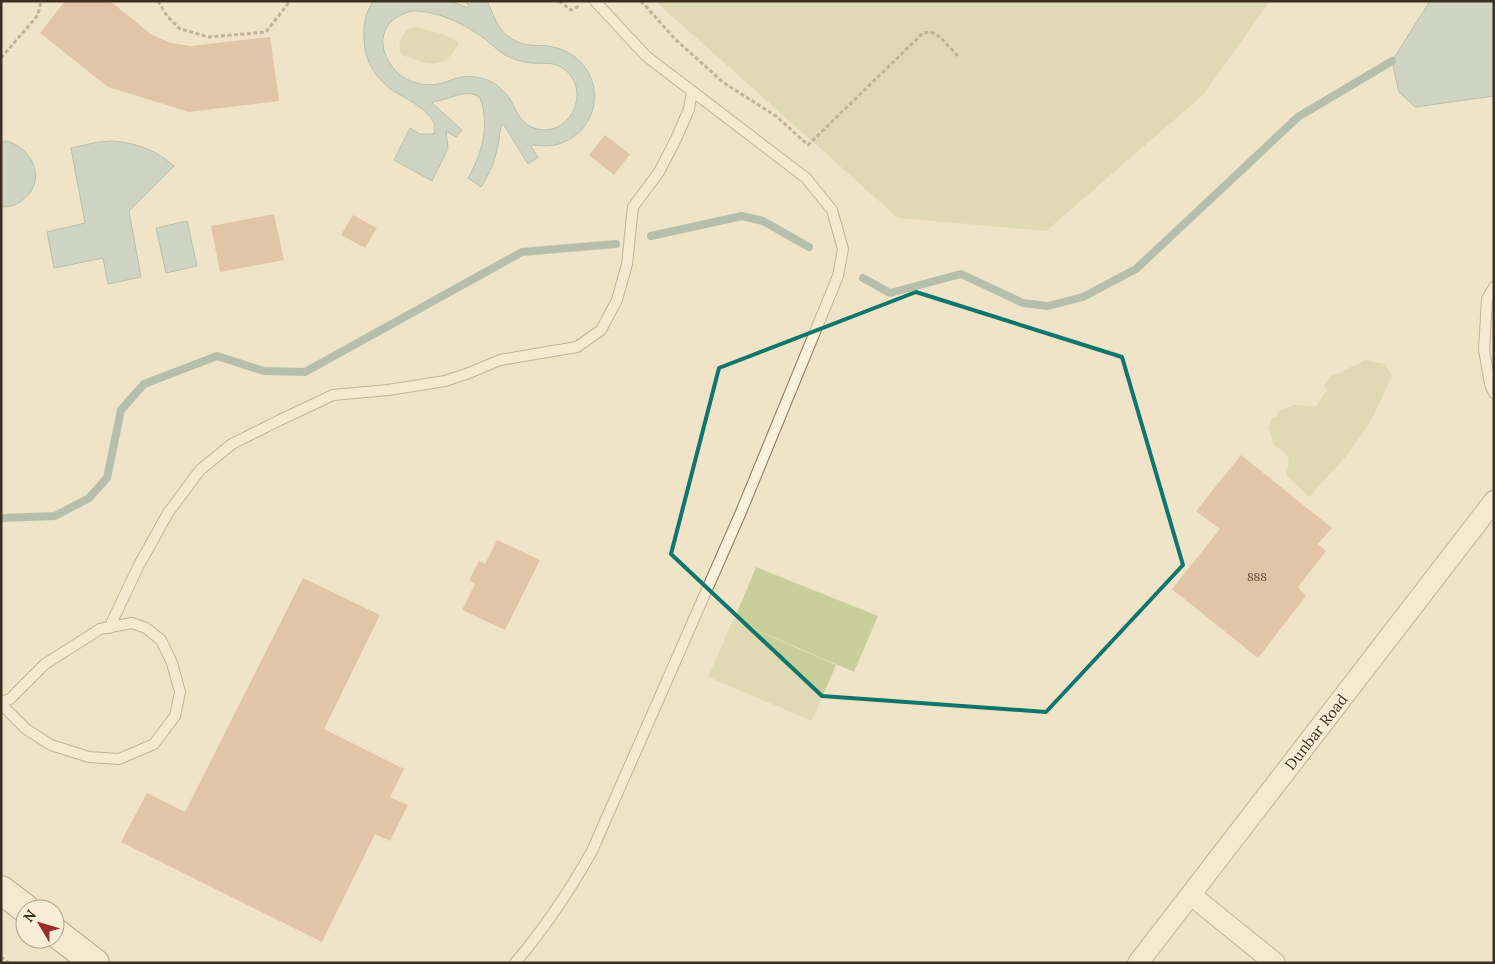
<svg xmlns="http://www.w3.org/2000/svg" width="1495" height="964" font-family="Lora,serif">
<rect width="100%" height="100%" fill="#f0e4c8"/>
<path fill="#c9cf9b" d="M655,1H1270L1203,95L1046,231L898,218Z
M416,27L443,34L459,42C449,65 433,69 412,58C409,57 407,57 404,56C395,50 400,34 409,29C411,28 414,28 416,27Z
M1365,360L1385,364L1392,376L1371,421L1349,453L1309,497L1286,475C1291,456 1290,455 1273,445L1271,434L1268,429L1272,418L1277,417L1278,412L1293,405L1316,406L1327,390L1324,385L1331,375L1337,374Z
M756,567L878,616L854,672L734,620Z
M733,620L836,665L812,721L708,677Z"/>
<path fill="#a9c4bc" stroke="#6f938a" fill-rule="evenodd" d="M373,1H450L468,8L469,6L465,1H487C494,15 497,30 512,39C528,49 538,43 553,47C587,54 605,90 588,121C579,136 564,145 547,146C542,146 537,145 532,145L531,147L538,157L528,164L504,125H501C498,149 495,165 481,187L468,178C482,155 490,124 480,98C468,87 448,100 433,102L432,103L462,130L456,137L446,131L448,148L432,181L394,160L410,128L420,134H434C434,133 435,128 435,127C434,113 406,98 395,92C389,89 383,82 378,77C369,66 364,52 364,38C363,25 366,12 373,1ZM411,11C435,10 463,23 482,37C492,44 500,54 512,58C518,61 524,62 531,63C542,64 554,61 564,69C592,90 571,137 537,129C521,125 517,112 510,99C505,92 498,85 490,81C481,77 467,75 457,78C452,79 448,82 443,83C422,89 398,80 388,60C383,51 381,41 385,31C390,19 400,15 411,11Z
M1430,1H1494V96L1415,107L1399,92L1392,61Z
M7,141C35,150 48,183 20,202C14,206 9,207 1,207V142Z
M112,141C137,143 156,150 174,166L129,211L141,277L108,284L103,258L54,268L47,232L85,223L71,148L98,142Z
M187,221L197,266L166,273L156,228Z"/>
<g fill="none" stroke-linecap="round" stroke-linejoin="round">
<path stroke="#6f938a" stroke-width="8" d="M651,236L742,216L763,221L809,247
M863,278L890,293L961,274L1023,303L1048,306L1083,297L1136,269L1298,117L1392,61
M1,518L55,516L89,498L107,478L121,410L144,384L217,356L264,371L305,372L522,252L616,244"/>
</g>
<path fill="#cf9f7d" d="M65,1H110L152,35L171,43L191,46L270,37L279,101L189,112L108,87L40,33Z
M605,135L630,154L614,175L589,155Z
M274,214L284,260L220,272L211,226Z
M353,215L377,228L365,248L341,235Z
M1241,455L1332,528L1318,544L1326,551L1298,587L1306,596L1258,658L1172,589L1220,529L1196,511Z
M497,540L540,560L505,630L462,610L475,584L469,580L479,561L485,564Z
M303,578L380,615L324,729L404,769L390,797L408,805L390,841L375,834L322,942L121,842L147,793L185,812Z"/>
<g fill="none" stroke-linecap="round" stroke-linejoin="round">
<defs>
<path id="lane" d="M1494,287L1487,299L1484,350L1490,384L1494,393
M109,628L139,565L168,513L200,470L232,444L280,420L333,395L388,390L445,381L469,373L500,360L577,347L601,330L617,300L627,264L633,207L659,172L676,139L689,109L692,91
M1,702L10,699L45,664L100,629L132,623L146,628L161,640L172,663L180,692L175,716L154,744L119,759L89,757L51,745L26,729L1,704
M515,963C545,928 570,890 592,851L741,512L838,276L843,249L832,210L806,178L646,56L595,1"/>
<path id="street" d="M1191,895L1275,963
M1138,963L1494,501"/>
<path id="secondary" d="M1,890L26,909
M55,932L95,963"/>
</defs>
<use href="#lane" stroke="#8d765c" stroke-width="12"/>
<use href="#street" stroke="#8d765c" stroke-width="22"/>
<use href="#secondary" stroke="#6f573f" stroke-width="30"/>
<path stroke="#8d765c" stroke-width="3" stroke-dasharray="4 2.5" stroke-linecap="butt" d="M158,1L167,16L180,29L209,37L266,32L290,1
M559,1L571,10L579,6
M641,1L675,39L724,83L776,116L808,145L923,33L931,32L940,37L959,57
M1,58L38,15L41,1
M1,957L9,963"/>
<use href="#lane" stroke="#faf1dc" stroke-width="10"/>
<use href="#street" stroke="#faf1dc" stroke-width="20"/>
<use href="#secondary" stroke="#faf1dc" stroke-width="28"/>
</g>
<path d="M0 0H1495V964H0ZM916,292L1122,357L1183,565L1046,712L822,696L671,554L719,368Z" fill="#f0e4c8" fill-opacity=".55" fill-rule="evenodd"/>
<path fill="none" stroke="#0f766e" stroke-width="4" stroke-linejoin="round" d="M916,292L1122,357L1183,565L1046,712L822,696L671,554L719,368Z"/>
<g text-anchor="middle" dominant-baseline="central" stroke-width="4.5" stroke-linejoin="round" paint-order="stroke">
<g font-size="12" fill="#624a37">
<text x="1257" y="576">888</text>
</g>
<g font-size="15" fill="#3d2e20" stroke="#f7eed8">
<text transform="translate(1316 732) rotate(-52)">Dunbar Road</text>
</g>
</g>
<rect width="1495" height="964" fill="none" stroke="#3d2e20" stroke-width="5"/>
<g transform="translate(40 924) rotate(308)"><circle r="24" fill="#f7eed8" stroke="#ada18e"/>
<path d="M0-4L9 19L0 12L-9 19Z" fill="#9e2a2b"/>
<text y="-8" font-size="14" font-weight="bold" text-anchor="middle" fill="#3d2e20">N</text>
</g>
</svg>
